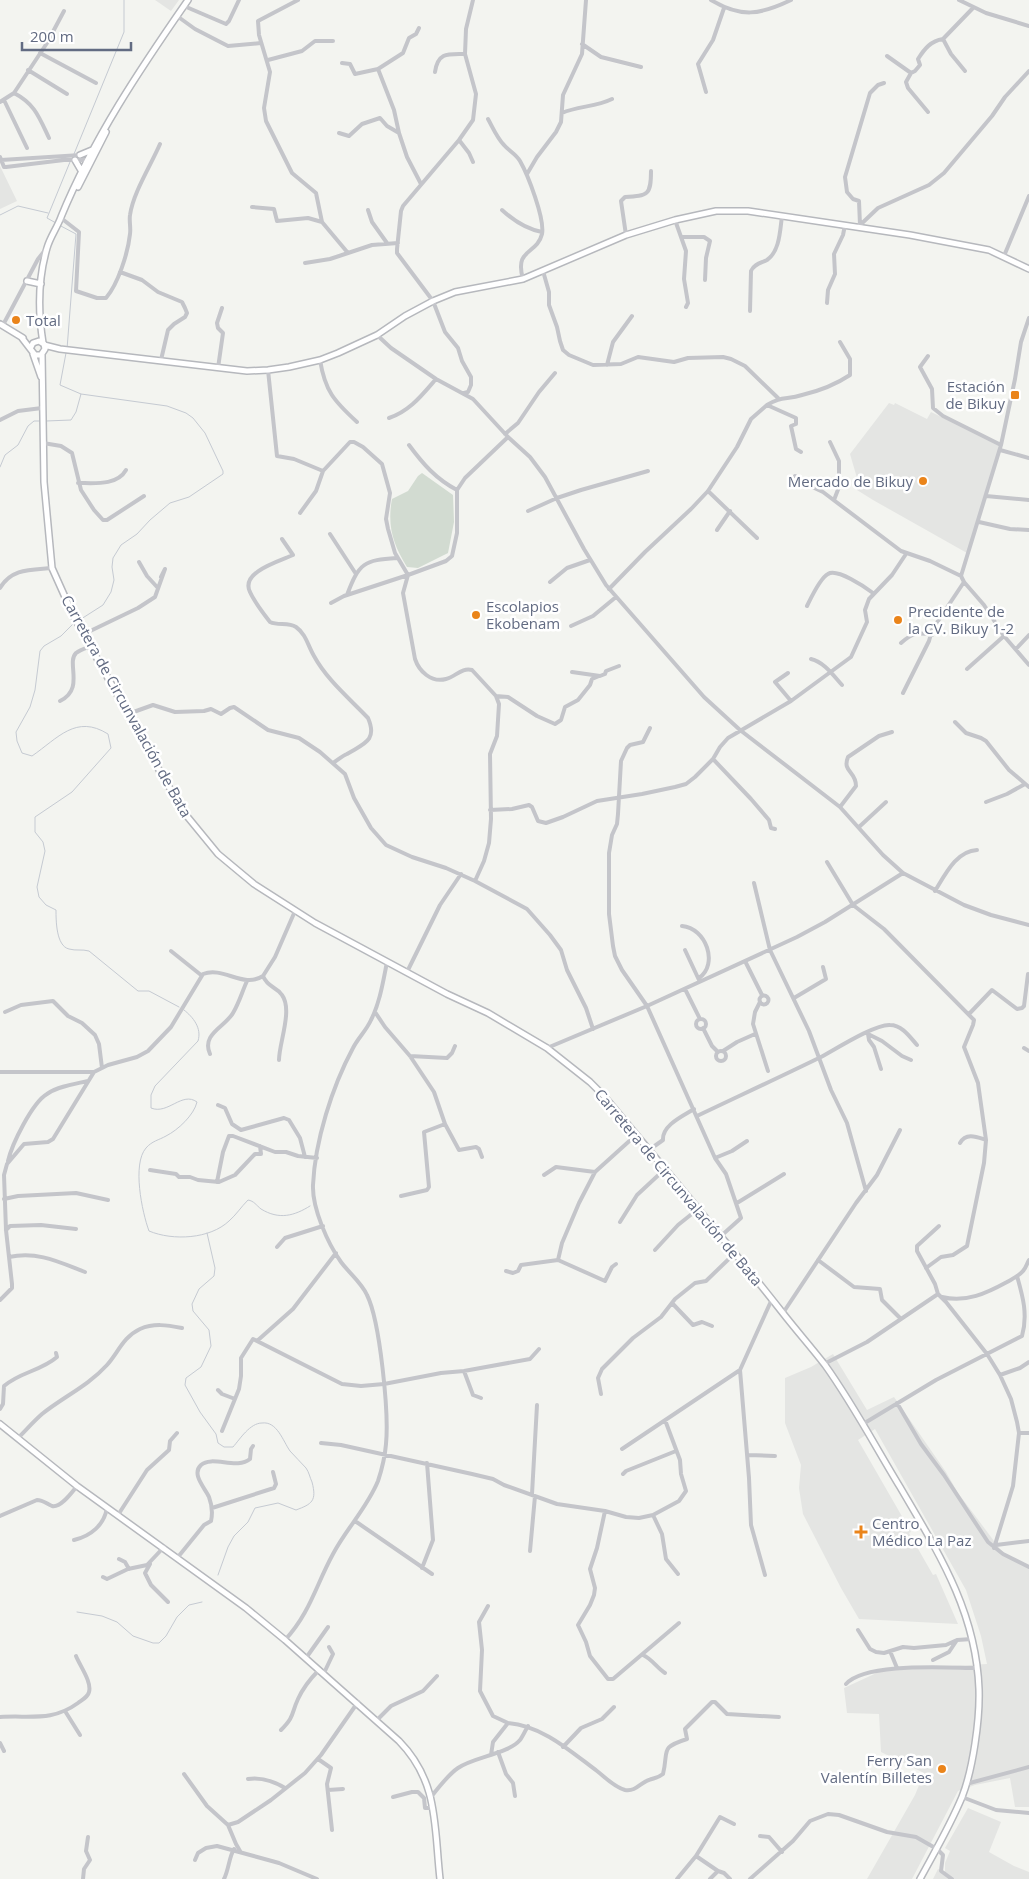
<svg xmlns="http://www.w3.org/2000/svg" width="1029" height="1879" font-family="'Open Sans',sans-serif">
<rect width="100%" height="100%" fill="#f3f4f0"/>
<path fill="#e4e5e3" d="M155,0H179L171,11Z
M0,166L17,201L0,209Z
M889,403L894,405L895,403L927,419L931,412L1000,445L967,553L873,500L857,490V478L850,454Z
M833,1354L867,1410L894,1397L946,1472L958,1493L1000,1549L1006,1555L1029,1566V1807H1015L1010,1778L975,1785L958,1791L912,1879H867L915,1795L924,1773L881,1752L879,1714L847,1713L844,1688L883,1670L987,1664L981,1636L966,1590L875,1429L858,1440L911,1532L909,1533L933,1575L936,1574L958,1624L859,1619L841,1588L803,1514L799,1488L801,1465L785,1423V1378L811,1367Z
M968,1808L1001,1822L989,1852L1014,1866L1029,1872V1879H933L938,1869L945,1872V1863L950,1851L945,1848Z"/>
<path fill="#d2dbd1" d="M422,473L453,495L454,522L448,553L418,568L407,567C393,544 387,526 392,499L408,491L418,476Z"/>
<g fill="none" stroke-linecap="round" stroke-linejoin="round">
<path stroke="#c5cad2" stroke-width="1" d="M74,154L124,32V0
M0,215L18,206L48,213
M56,223L47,218L70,162
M59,225L76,234L67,349
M46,421L71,420L76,412L81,394L60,385L66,353
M0,467L5,455L18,445L28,426L34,421H42
M78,621L103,605L111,592L114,580L112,567L113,558L121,545L137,534L150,520L170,503L189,497L223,474V471L205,433L193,418L186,413L167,406L81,394
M75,622L61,636L44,646L40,651L35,690L30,707L16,732L17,741L22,753L32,756C58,738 76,714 108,734L111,748L72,792L35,817V832L43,842L45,851L37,887L39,897L46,905L56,910C56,920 56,946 69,949C76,951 82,949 89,951L138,991H149L179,1007
M184,1010C193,1017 202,1028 198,1041L155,1086L151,1095V1108C168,1115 182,1091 197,1102C194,1115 178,1130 166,1136C159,1140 152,1141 146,1148C132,1164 142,1212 149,1231C173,1241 210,1239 229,1221C236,1215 241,1207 248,1200C254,1201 256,1205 261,1209C279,1220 294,1216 310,1206
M207,1233L215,1268L214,1276L199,1289L192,1304L193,1311L209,1330L211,1346L201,1367L186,1378L185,1385L200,1412L216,1434L218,1443L224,1447H233C240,1439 250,1423 262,1423C277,1421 283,1441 290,1451C295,1457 301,1462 306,1468C309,1472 310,1478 312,1482C317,1501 312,1504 296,1510L278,1503L255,1508L248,1522L234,1536L228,1547L218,1575
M77,1612L102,1616L117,1622L133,1636L153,1643H159L166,1636L177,1617L189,1605L202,1602"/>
<defs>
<path id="major" d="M80,155L92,150
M75,160L82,172
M78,187L106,132
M27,281L41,284
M0,324L23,338
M22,338L35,355H41L45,349L44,344L39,341L33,343L31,347
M43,343C38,312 38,279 47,248C50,237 57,228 61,217C93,139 140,69 188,0
M44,345L60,349L247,371L268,370L289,367L320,360L338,353L377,335L405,316L433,301L455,292L523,279L626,235L675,220L716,211H748L910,235L989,250L1029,269
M33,354L41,377
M42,354L44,482L52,568L74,617L163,777L186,815L218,854L254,884L315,923L447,994L488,1013L547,1048L590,1082L604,1096C663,1167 724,1238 782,1312C796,1330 811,1347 825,1365C853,1404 875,1446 900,1487C938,1552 976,1611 979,1689C980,1719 973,1769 962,1797C950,1826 934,1853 920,1879
M0,1424L77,1486L246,1608L285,1640L399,1741C439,1782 434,1826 440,1879"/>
</defs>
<use href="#major" stroke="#b6b8bd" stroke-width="8"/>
<path stroke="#c4c5ca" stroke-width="4" d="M298,0L258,21L259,35L270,72L264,108L266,121L292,173L316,193L322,222L348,253L372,245L398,243
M711,0C741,18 760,15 791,0
M959,0L986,13L1029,26
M184,6L226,24L229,21L239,0
M177,16L195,29L228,46L261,43
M419,28L416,34L409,38L403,53L378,69L394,110L399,133L407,157L421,184
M582,44L601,57L641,67
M40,53L96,83
M887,56L911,73L915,71L920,65L918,59C925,48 931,41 943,39
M268,60L302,51L315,41H333
M342,63L350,64L355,74L378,69
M28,70L67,94
M965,71L951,54L943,39L973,8
M435,72C438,52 448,54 465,54
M911,73L906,82L908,88L928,112
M706,92L698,64L713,40L724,8
M14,93C35,104 39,117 49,138
M4,100L27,148
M0,102L14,93L47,43L64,11
M562,113C578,106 596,107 612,99
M488,119C493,128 497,138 504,145C509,151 516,154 520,161C528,175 545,219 542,234C537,255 514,248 523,279
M339,133L349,136L362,124L380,118L387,126L399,133
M459,140L469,153L473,162
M0,157L4,167H6L64,160H88
M1,160L81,155
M527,174L537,157L556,132L561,122L563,95L582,54L586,0
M252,207L274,209L277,221L308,218L322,222
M368,210L372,222L387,243
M502,210C514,221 526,229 542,232
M61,218L79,232L76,291L97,298H106C118,284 128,253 130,234C131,228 129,221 130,215C133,193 151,165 160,144
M675,220L686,251L684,279L688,303L686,307
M860,225L859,201L853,199L847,192L845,177L870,93L878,85L884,83
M858,227L878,208L929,185L944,173L992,116L1005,97L1029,71
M626,235L621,201L625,197C648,196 651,195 651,171
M682,237H704L710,241L706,258L705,280
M1004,256L1029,196
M305,263L330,259L348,253
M543,271L549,292V305L557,327L560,341L563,350L569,355L593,365L621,364L638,357L674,362L688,358L723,357L731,359L745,366L778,398
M120,272L142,280L158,292L182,302L185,308L187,313L185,317L174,324L168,330L161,360
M827,303L828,290L835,274L834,254L843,235L845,225
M750,311L751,271C754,264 761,263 767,260C780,251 780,230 782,216
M1029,318L1021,342L1015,379L1001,445L961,576L964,582L984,605L1004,636L1029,665
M3,325L38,259L46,249
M377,335L391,348L436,379L473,399L508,437L530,457L545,477L584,549L606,585L704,697L740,730L840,807L883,855L903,873L964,905L991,915L1029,925
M928,356L920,367L932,389L933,408L943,416L1001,445
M320,360C325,391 334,401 357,422
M607,365L613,342L632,316
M218,368L223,333L218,328L217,323L222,308
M268,370L277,456L294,459L323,471
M464,393L468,392L471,385V377L462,361L458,348L445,332L433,301L397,253V249L401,211L403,206L459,140L473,120L476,94L465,54L466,29L473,0
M767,405C781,396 787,400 802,395C819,391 835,385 850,375V359L840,342
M389,418C410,411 422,395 436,379
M0,420L18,411L42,408
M505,434L518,423L539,392L555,373
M830,442L839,461V487L834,500
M43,443L61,446L72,453L81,490L94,510L103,520H107L144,496
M409,445C423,464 436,479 457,490
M1000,450L1029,458
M795,476L808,485L823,492L901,551L930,561L961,576
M78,483C94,483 117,486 126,470
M708,491L757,538
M986,496L1029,500
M528,511L557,498L581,490L648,471
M300,513L316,491L323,471L350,442H354L363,447L382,464L390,493L386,519L388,529L395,553L408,575L344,596L331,603
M979,522L1010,529L1029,530
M717,530L730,511
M330,534L356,574
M282,539L293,555C280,561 240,572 250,592C255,603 263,613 270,622C278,626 288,622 296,627C306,634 308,646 314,656C327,680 350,699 368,718C378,741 363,744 347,754C342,756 338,760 333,763
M139,562L147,576L157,587
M550,582L567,568L590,560
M0,588C12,568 31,570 52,568
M609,589L645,552L691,509L708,491L737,447L751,419L767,405L796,418V424L791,426L796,449L801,452
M347,595C359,563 364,560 397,558
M807,606C811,598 820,578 828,574C837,568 865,587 873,593
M571,626L593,616L616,597
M84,634L138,608L155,597L165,569L161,577
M901,643C912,633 918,632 932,635
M1016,649L1029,635
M811,659C824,662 833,675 842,685
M967,669L1004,636
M572,672L600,676L605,674L606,671L619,666
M788,673L775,682L791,701
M903,693L929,641L932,630L964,582
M496,696L508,697L537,716L555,724L561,720L565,707L578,700L590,685L592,679L599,676
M60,701C85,689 66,663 76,653C80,650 86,648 91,646
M128,714L153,705L175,712L204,711L211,709L221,714L230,708L234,707L268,730L299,738L320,752L345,774L354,798L371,828L386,845L412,857L446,868L475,881L527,909L550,935L561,950L567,970L586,1008L593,1029
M955,722L966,733L981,738L986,741L1009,770L1029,787
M650,728L643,742L630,745L627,748L621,761L618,814L617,824L612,835L609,853V914L613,946L615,956L622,970L647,1006L715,1158L726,1174L741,1218L721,1236
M713,759L751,799L769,820L771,828L775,829
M986,802L1007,794L1025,784
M840,807L856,786C856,771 842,772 848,757L879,736L892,732
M490,810L512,809L529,805L532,807L538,821L546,823L563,817L597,801L642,794L675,787L686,784L695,777L713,759L720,747L728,738L791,701L851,657L867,622L865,610L869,599L892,575L906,554
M859,827L886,802
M827,862L853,905L884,929L974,1020L973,1025L964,1047L978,1083L986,1140L984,1163L967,1246L953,1255L941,1257L926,1268
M475,881L484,861L489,843L491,819L490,754L497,736L499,704L496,696L472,670C462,667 455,677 446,679C431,683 419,671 415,659L403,593L408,575L446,561L452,556L457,533V490L465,478L508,437
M754,883L770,950L809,1031L831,1090L847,1123L866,1191
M935,891C945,875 956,851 977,850
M682,926C706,928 719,964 699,978
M685,950L699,980
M171,951L201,975
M745,961L762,995
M407,972L440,905L461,874
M263,976C268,988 276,986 282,995C293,1010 279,1043 279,1060
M685,989L700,1019
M759.5 1000a4.5 4.5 0 1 1 9 0a4.5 4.5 0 1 1-9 0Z
M794,998L826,979L823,967
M760,1002L755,1012L753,1024L768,1071
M5,1012L21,1005L53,1001L68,1016L82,1023L95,1035L99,1044L102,1068
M375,1012L385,1027L410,1056L434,1092L445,1124L459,1150L476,1147L479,1149L482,1157
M969,1014L992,990L1017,1009L1022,1008L1024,1006L1028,974
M696 1024a5 5 0 1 1 10 0a5 5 0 1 1-10 0Z
M703,1028L712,1046L718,1052
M866,1033L882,1041L902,1056L911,1060
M868,1034L869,1040L874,1047L881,1069
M547,1048L647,1006L797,937L825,922L903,873
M1024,1048L1029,1051
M716 1056a5 5 0 1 1 10 0a5 5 0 1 1-10 0Z
M723,1051L737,1042L755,1034
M210,1054C201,1034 225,1027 233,1013C239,1003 242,992 247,981
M410,1056L447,1058L452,1053L455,1046
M0,1072H94
M218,1105L225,1108L232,1124L241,1130L284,1118L289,1120L300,1138L305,1157
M697,1116C739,1096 780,1077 821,1057C836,1049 875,1024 890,1025C902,1025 910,1037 917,1045
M960,1143C966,1132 977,1137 986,1140
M649,1150L663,1140C662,1125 683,1116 694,1109
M715,1158L732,1151L747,1141
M8,1161C12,1144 32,1103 47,1094C59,1086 75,1084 88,1081
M150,1170L176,1174L179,1177H190L198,1180L219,1182L235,1175L255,1154H261L260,1146
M544,1175L556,1167L595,1172
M217,1182L223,1152L229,1136H233L275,1152H286L298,1156L317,1158
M401,1196L427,1190L429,1187L424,1132L445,1124
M4,1199L18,1196L76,1193L108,1200
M737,1203L784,1174
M620,1222L637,1195L665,1169
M939,1226L917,1246V1251L935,1284L938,1294L946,1302L987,1354L1000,1375L1011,1399L1017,1422L1019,1433L1013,1486L994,1548
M6,1230L10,1226L41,1225L76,1229
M277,1247L285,1238L323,1226
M655,1250L678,1225L698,1209
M9,1257C38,1251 59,1262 85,1272
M558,1260L562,1243L579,1203L595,1172L636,1135
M818,1260L854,1287L880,1289L882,1300L901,1319
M506,1271L513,1273L518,1271L521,1265L558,1260L605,1281L612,1267L616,1264
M942,1297C966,1303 987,1293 1007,1282C1012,1279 1019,1276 1023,1271C1026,1268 1027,1263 1029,1260
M0,1300L12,1288V1284L6,1230L4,1175L7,1164L24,1144L48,1142L53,1139L94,1072L108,1065L137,1057L148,1051L171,1027L203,974C224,966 243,989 263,976L275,957L295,911
M672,1303L693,1325L702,1322L712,1326
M783,1313L856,1203L877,1175L900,1130
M257,1341L293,1309L336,1253
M824,1364L867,1342L938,1294
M740,1370L749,1478L751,1525L765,1575
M464,1371L473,1395L481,1398
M1000,1375L1020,1368L1029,1362
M218,1390L222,1394L235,1399
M601,1394L598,1378L602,1369L633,1338L661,1317L675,1299L695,1283L706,1281L735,1253
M897,1403L921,1444L944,1475L988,1542L1003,1554L1029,1567
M0,1409L3,1404L4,1386C20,1372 41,1371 57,1357L56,1353
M863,1424L936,1380L1022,1336C1028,1315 1023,1297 1017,1276
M222,1431L239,1389L241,1376V1358L253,1339L342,1384L361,1386L384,1384L441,1373L464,1371L530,1359L539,1349
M1019,1433H1029
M18,1438C26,1430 34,1421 42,1414C63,1397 88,1386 107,1365C118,1353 123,1337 140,1329C154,1323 167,1325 182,1328
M321,1443L341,1445L472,1474L493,1479L504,1485L557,1504L605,1511L626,1517L639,1518L653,1515L679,1501L686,1491L681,1474L680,1460L665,1420
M622,1449L740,1370L772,1299
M748,1455L775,1456
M623,1474L626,1471L676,1451
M532,1494L537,1405
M212,1508L274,1488L276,1484L273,1472
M605,1511L597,1548L590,1569L595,1588L594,1595L590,1605L578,1625L586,1642L590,1656L608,1679H613L679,1623
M118,1515L147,1470L169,1450L170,1441L177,1433
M653,1515L662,1534L666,1559L678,1574
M0,1516L37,1500C43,1500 47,1504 52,1506C61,1508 72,1492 77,1486
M355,1521L432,1574
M74,1540C91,1536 104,1525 107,1508
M996,1545L1029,1541
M530,1551L535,1496
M178,1557L204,1525L211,1521C213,1512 212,1505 209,1497C205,1488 191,1474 201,1465C212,1455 237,1470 250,1459L251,1449L253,1446
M119,1559L125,1562L129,1569
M150,1564L145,1573L151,1585L168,1602
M422,1568L433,1540L427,1463
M103,1577L107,1579L128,1569L147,1565L164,1547
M488,1606L479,1622L482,1650L480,1691L493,1716L508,1723
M858,1630L870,1649L876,1652L884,1653L903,1647L914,1648L946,1645L957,1640L972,1639
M285,1640C310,1613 316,1585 333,1554C346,1529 367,1508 378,1481C382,1469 385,1456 386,1444C389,1413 380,1321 367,1295C361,1282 349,1273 341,1262C328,1244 312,1208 313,1185C315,1141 332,1087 353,1048C358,1038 366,1031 371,1020C380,1002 383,982 387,962
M890,1651L897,1668
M643,1655C652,1659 657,1668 665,1673
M306,1658L328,1627
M933,1660L949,1652L957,1640
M324,1673L333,1654L329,1647
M846,1684C866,1662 947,1668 977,1668
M65,1711L80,1735
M0,1717C30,1715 52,1722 78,1703C82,1700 88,1697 89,1692C92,1682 80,1666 76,1656
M377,1720L391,1706L423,1691L437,1676
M281,1730C295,1716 291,1714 298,1699C303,1688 311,1678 319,1670
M0,1743L4,1751
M563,1747L581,1728L602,1719L614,1707
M498,1752L506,1774L513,1783L515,1796
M491,1755L493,1742L508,1723C543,1726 570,1751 597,1771C606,1778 614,1787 625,1790C636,1792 641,1782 649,1780C654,1778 658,1778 663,1774C669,1750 659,1748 687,1739L685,1729L712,1702H715L727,1714L779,1717
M318,1759L331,1768L327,1784L332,1830
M184,1774L207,1806L228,1825L236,1844L240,1851
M248,1779C261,1777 275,1782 285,1788
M966,1784L1029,1767
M328,1790L343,1789
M393,1797L412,1792H418L424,1798L425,1808H433
M431,1797C438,1788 449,1774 458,1768C474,1757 508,1754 520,1740C523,1736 525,1731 528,1726
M962,1797L996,1810L1029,1813
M228,1825L238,1822L271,1800L305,1773L321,1755L358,1702
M760,1836L769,1837L782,1852
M696,1856L718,1871
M195,1860L198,1853L206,1848L217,1846L279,1863L317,1879
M83,1879L84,1869L90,1860L86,1851L88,1837
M224,1879C229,1869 229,1857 234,1849
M677,1879L696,1856L720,1817L734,1824
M710,1879L718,1871L724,1873L730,1879
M750,1879L793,1841L810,1821L828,1814L839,1815L887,1832L916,1837L937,1849L943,1855L941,1871L952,1879"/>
<use href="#major" stroke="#fff" stroke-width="5"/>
</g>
<g fill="#ea841a" stroke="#fff" stroke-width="2">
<circle cx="16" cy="320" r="5"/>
<rect x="1010" y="390" width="10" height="10" rx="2.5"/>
<circle cx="923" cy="481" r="5"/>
<circle cx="476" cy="615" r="5"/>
<circle cx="898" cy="620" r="5"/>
<path d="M858.5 1524.5h5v5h5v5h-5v5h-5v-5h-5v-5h5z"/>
<circle cx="942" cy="1769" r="5"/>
</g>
<g text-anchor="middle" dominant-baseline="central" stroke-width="5" stroke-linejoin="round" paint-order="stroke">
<g font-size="15" fill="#626b82" stroke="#fff" text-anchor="start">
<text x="26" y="320">Total</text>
<text x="1005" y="386" text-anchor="end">Estación<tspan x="1005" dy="17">de Bikuy</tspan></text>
<text x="913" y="481" text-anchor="end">Mercado de Bikuy</text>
<text x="486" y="606">Escolapios<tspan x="486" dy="17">Ekobenam</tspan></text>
<text x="908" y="611">Precidente de<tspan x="908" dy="17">la CV. Bikuy 1-2</tspan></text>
<text x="872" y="1523">Centro<tspan x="872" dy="17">Médico La Paz</tspan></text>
<text x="932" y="1760" text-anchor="end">Ferry San<tspan x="932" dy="17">Valentín Billetes</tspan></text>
</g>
<g font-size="15" fill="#626b82" stroke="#fff">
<text transform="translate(127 706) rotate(61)">Carretera de Circunvalación de Bata</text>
<text transform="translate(679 1187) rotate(50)">Carretera de Circunvalación de Bata</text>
</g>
</g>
<path d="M22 42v8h109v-8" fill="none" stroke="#626b82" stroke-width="2.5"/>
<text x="30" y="42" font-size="15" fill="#626b82" stroke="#ffffff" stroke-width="4" paint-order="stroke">200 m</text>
</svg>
